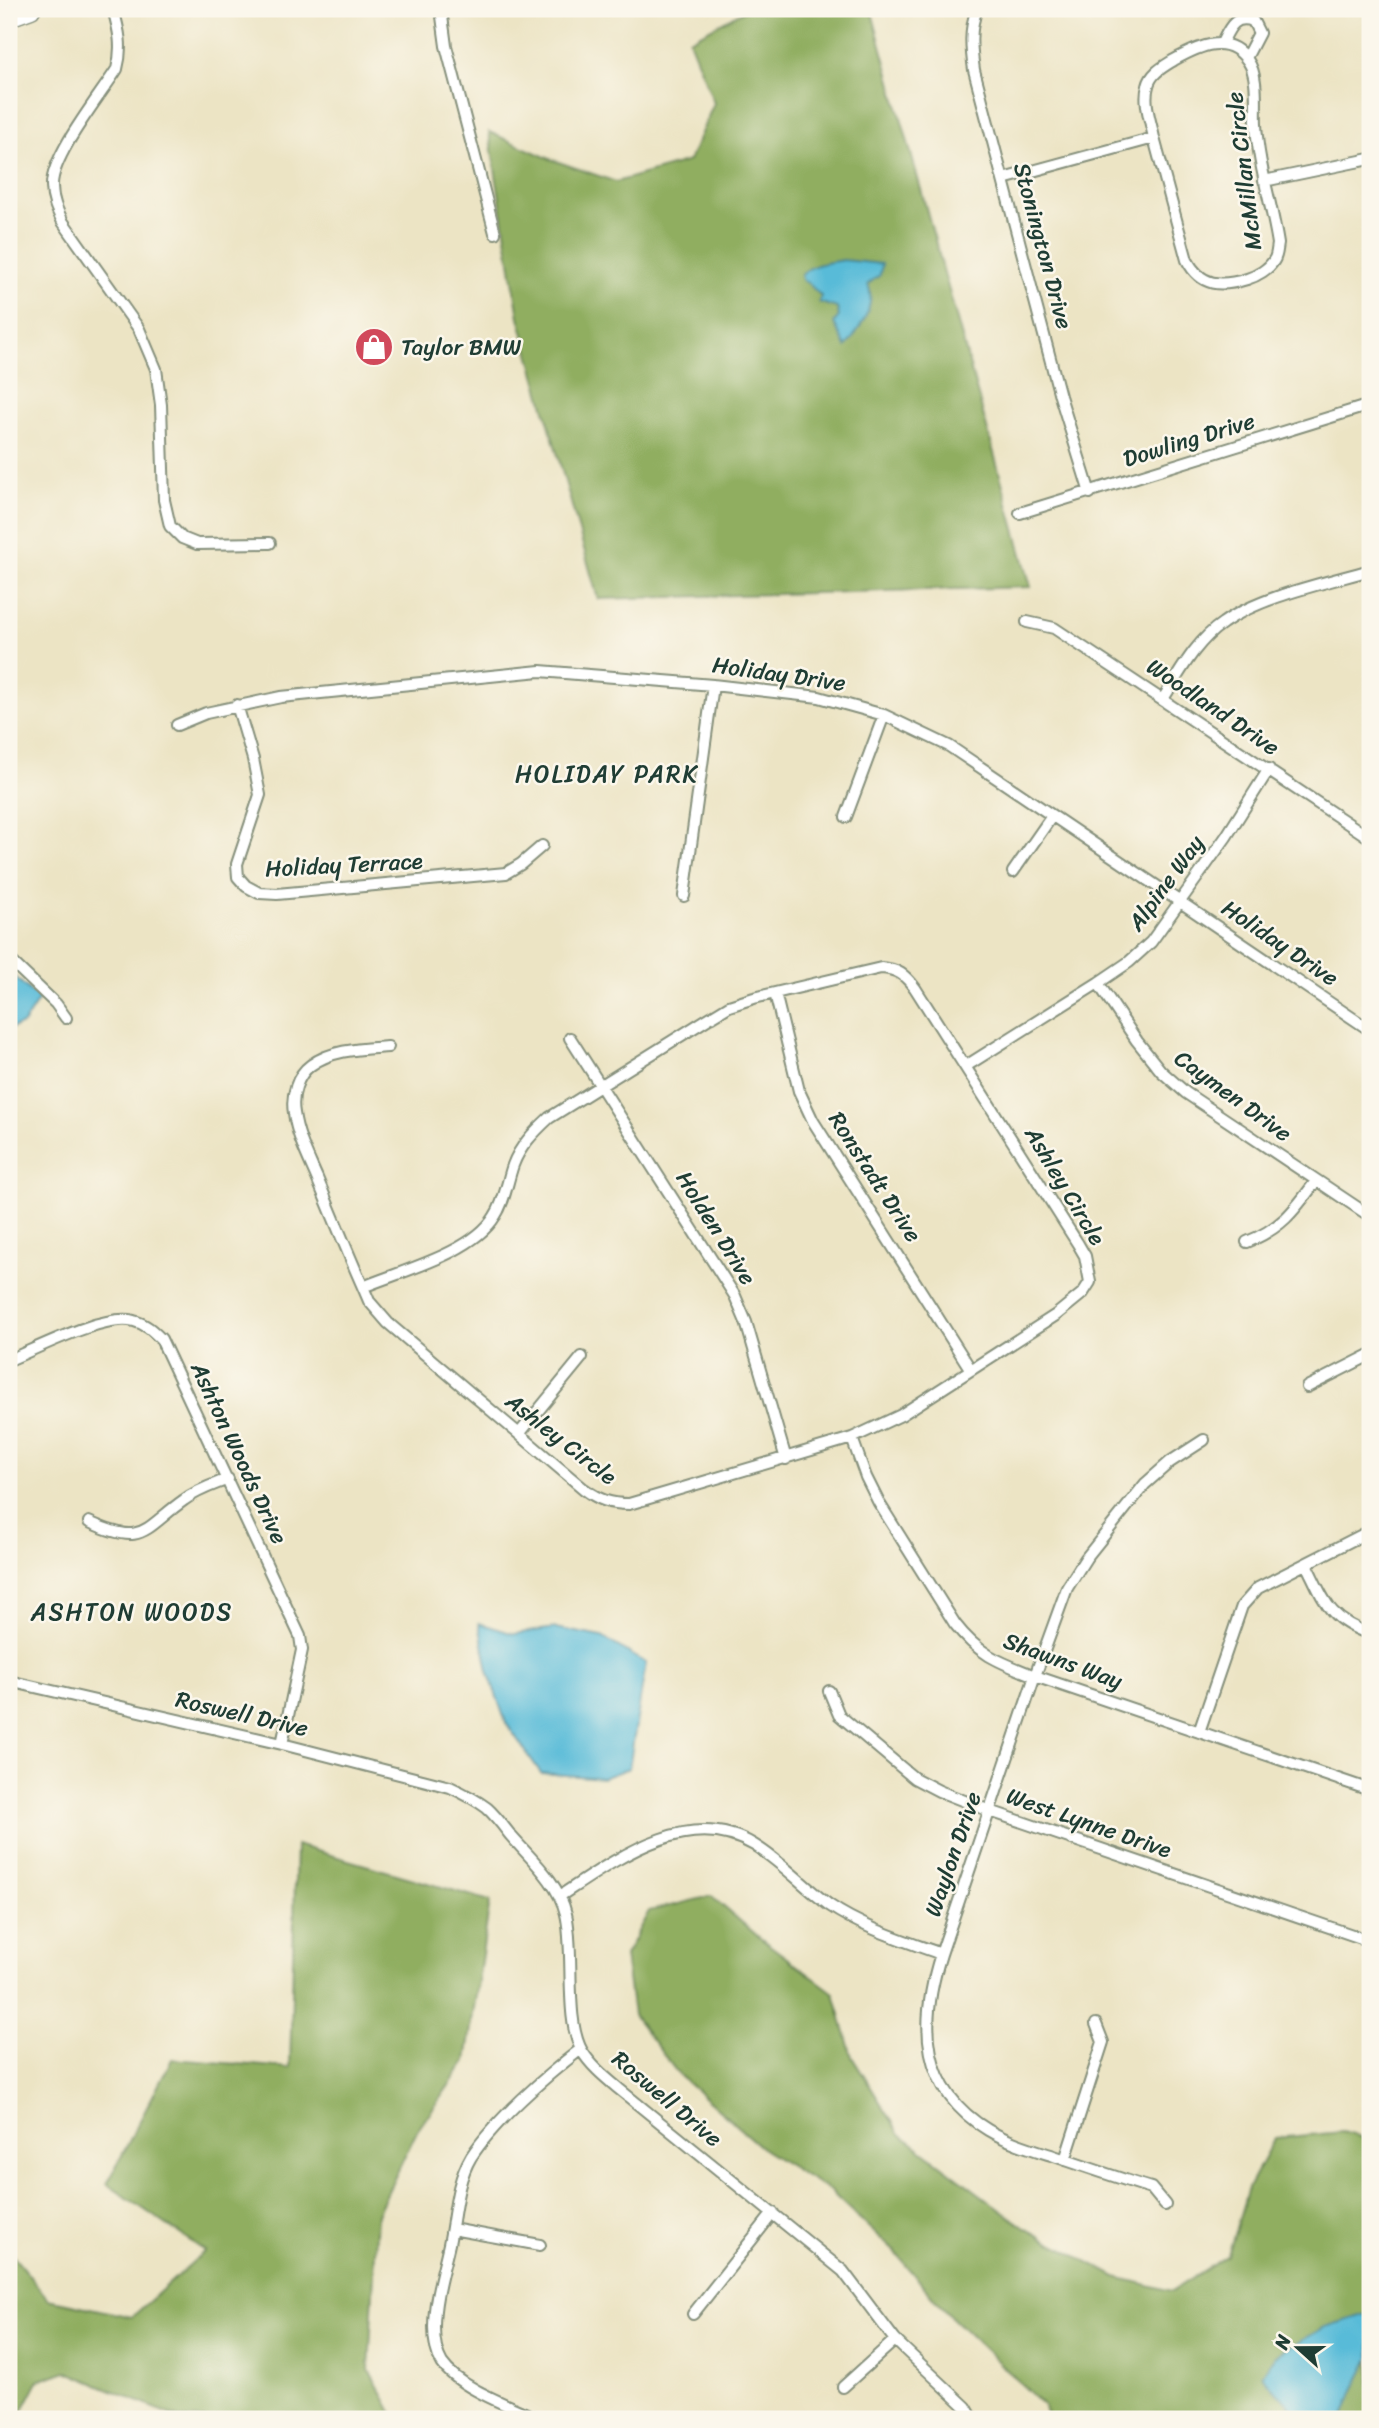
<svg xmlns="http://www.w3.org/2000/svg" width="1379" height="2428" font-family="Sriracha,sans-serif">
<rect width="100%" height="100%" fill="#fbf7ec"/>
<filter id="ink" filterUnits="userSpaceOnUse"><feTurbulence type="fractalNoise" baseFrequency=".0143" numOctaves="2"/><feDisplacementMap in="SourceGraphic" scale="14" xChannelSelector="R" yChannelSelector="G"/><feConvolveMatrix kernelMatrix="1 2 1 2 8 2 1 2 1" color-interpolation-filters="sRGB"/></filter>
<filter id="wash" filterUnits="userSpaceOnUse"><feTurbulence type="fractalNoise" baseFrequency=".00686" numOctaves="4" result="noise"/><feDisplacementMap in="SourceGraphic" scale="28" xChannelSelector="R" yChannelSelector="G"/><feGaussianBlur stdDeviation="1.57" result="paint"/><feColorMatrix in="noise" values="0 0 0 0 0 0 0 0 0 0 0 0 0 0 0 0 0 1.4 0 .05"/><feComposite in="paint" operator="in"/></filter>
<g filter="url(#wash)">
<rect width="100%" height="100%" fill="#ece4c4"/>
<path fill="#90ae61" stroke="#58764a" stroke-width="2" d="M747,9H871L1031,587L598,599L519,317L489,132L550,159L616,182L689,161L714,103L689,40Z
M296,1845L490,1901L466,2061L417,2131L377,2214L369,2370L396,2419H181L66,2371L38,2381L18,2419H9V2251L48,2299L132,2317L205,2251L107,2184L172,2059L290,2068Z
M711,1896L760,1938L834,1993L852,2057L900,2134L1025,2228L1116,2277L1172,2291L1228,2255L1248,2188L1275,2138L1343,2132L1370,2140V2419H1048L1043,2405L942,2308L895,2252L830,2191L764,2150L680,2076L633,2015L625,1956L649,1911Z"/>
<path fill="#59bbd8" stroke="#3c7c86" stroke-width="2" d="M843,260L882,264L880,275L868,284C877,306 859,330 846,347L834,323L839,316L837,308L819,302L821,296L808,283L803,281L801,276C810,263 828,263 843,260Z
M9,972L39,999L23,1024L9,1029Z
M479,1623L514,1634L555,1628L602,1637L646,1663L629,1768L602,1778L541,1773L506,1723L488,1671Z
M1370,2313V2359L1354,2390L1343,2419H1301L1262,2375L1275,2356L1325,2327Z"/>
</g>
<g filter="url(#ink)">
<g fill="none" stroke-linecap="round" stroke-linejoin="round">
<defs>
<path id="minor" d="M113,9C119,30 123,47 117,69C100,96 51,156 52,186C52,200 57,210 63,222L139,329L156,369L161,405L164,500L170,526L182,538L197,544L270,543
M441,9L446,46L495,233
M977,9C969,29 971,49 974,70L1060,396L1090,493
M1222,43C1229,29 1234,14 1253,21L1259,33L1246,58
M1003,179L1154,138C1151,122 1143,102 1148,86C1151,73 1163,67 1174,60C1199,46 1228,32 1248,61C1259,77 1255,105 1256,124C1258,165 1272,204 1278,244C1277,249 1277,256 1274,260C1269,269 1257,276 1247,279C1221,287 1201,287 1187,260L1154,138
M1264,181L1370,159
M1020,513L1370,405
M1027,622L1054,628L1370,838
M1163,699C1180,672 1196,641 1223,623C1261,596 1326,583 1370,570
M237,705L253,759L260,795L237,864L238,877L246,886L259,893L277,894L506,873L521,864L542,846
M177,725L206,713L281,697L540,671L713,685L819,697L884,715L949,746L1370,1030
M846,817L884,715
M1013,872L1052,816
M684,896L713,685
M9,959L56,1004L66,1018
M1098,983L1137,1041L1161,1071L1186,1093L1370,1216
M775,993L799,1091L813,1121L971,1370
M570,1038L735,1296L746,1322L786,1459
M966,1066L1098,983L1129,962L1151,942L1226,837L1269,769
M1247,1242C1282,1228 1294,1211 1316,1181
M363,1287C401,1271 473,1253 495,1216C505,1201 507,1182 513,1165C520,1146 534,1132 549,1118L706,1020L729,1006L754,998L881,968C898,969 905,975 915,988L1078,1244L1085,1256L1090,1282L1083,1293L1056,1315L901,1415L852,1438L629,1504C610,1504 599,1500 584,1489L388,1323L369,1301L363,1287C347,1251 332,1214 317,1178C308,1157 297,1136 294,1113C291,1096 297,1075 311,1065C333,1049 362,1049 388,1047
M9,1360C38,1348 105,1313 134,1321C146,1324 153,1331 161,1339L300,1636L302,1650L282,1744
M1307,1387L1370,1355
M519,1434L582,1357
M852,1438L866,1477L879,1503L955,1624C979,1655 999,1662 1035,1676L1370,1790
M89,1522C144,1547 142,1530 184,1500C197,1490 213,1485 228,1479
M1306,1564C1325,1602 1328,1619 1370,1634
M9,1681L282,1744L450,1787C463,1793 475,1799 487,1808C496,1816 504,1827 511,1836C531,1859 559,1883 566,1914C575,1951 564,2020 582,2051C591,2066 606,2078 619,2089L843,2271L895,2340L966,2407L973,2419
M829,1691L839,1715L914,1778L939,1791L990,1811L1370,1941
M1199,1732L1242,1606L1258,1588L1370,1531
M560,1896C615,1860 688,1805 754,1845C782,1862 803,1886 829,1905C863,1928 903,1940 941,1954
M1065,2160L1103,2042L1096,2024
M1165,2205L1151,2188C1118,2178 1086,2167 1054,2156C1032,2149 1008,2142 988,2130C920,2089 919,2023 941,1954L1035,1676L1067,1588L1086,1558L1145,1484L1170,1462L1204,1440
M452,2229L540,2245
M693,2314L773,2213
M843,2387L895,2340
M538,2419C510,2406 459,2388 442,2363C436,2353 434,2339 434,2327C434,2299 443,2271 449,2244C455,2215 456,2182 471,2157C494,2121 547,2075 581,2049"/>
<path id="primary" d="M9,17L31,9"/>
</defs>
<use href="#minor" stroke="#86907c" stroke-width="14"/>
<use href="#primary" stroke="#86907c" stroke-width="21"/>
<use href="#minor" stroke="#fff" stroke-width="10"/>
<use href="#primary" stroke="#fff" stroke-width="18"/>
</g>
</g>
<defs>
<symbol id="shop-disc" viewBox="-11 -11 22 22"><circle r="9.5" fill="#d1495b" stroke="#fbf7ec"/><path d="M-5-2.5h2.3a2.7 3.5 0 0 1 5.4 0H5L5.5 6h-11ZM-1.5-2.5h3a1.5 2.3 0 0 0-3 0Z" fill="#fff"/></symbol>
</defs>
<g fill-rule="evenodd">
<use href="#shop-disc" x="352" y="325" width="44" height="44"/>
</g>
<g text-anchor="middle" dominant-baseline="central" stroke-width="5" stroke-linejoin="round" paint-order="stroke">
<g font-size="23" fill="#1f3d34" stroke="#fbf7ec">
<text transform="translate(1244 171) rotate(-97)">McMillan Circle</text>
<text transform="translate(1043 246) rotate(75)">Stonington Drive</text>
<text transform="translate(1189 440) rotate(-17)">Dowling Drive</text>
<text transform="translate(779 674) rotate(8)">Holiday Drive</text>
<text transform="translate(1213 707) rotate(34)">Woodland Drive</text>
<text transform="translate(344 865) rotate(-3)">Holiday Terrace</text>
<text transform="translate(1166 883) rotate(-54)">Alpine Way</text>
<text transform="translate(1280 943) rotate(34)">Holiday Drive</text>
<text transform="translate(1233 1096) rotate(36)">Caymen Drive</text>
<text transform="translate(875 1177) rotate(57)">Ronstadt Drive</text>
<text transform="translate(1065 1186) rotate(59)">Ashley Circle</text>
<text transform="translate(716 1228) rotate(58)">Holden Drive</text>
<text transform="translate(561 1439) rotate(38)">Ashley Circle</text>
<text transform="translate(239 1453) rotate(65)">Ashton Woods Drive</text>
<text transform="translate(1063 1661) rotate(20)">Shawns Way</text>
<text transform="translate(242 1714) rotate(13)">Roswell Drive</text>
<text transform="translate(1089 1823) rotate(19)">West Lynne Drive</text>
<text transform="translate(953 1854) rotate(-71)">Waylon Drive</text>
<text transform="translate(667 2099) rotate(40)">Roswell Drive</text>
</g>
<g font-size="23" fill="#1f3d34" stroke="#fbf7ec" text-anchor="start">
<text x="401" y="347">Taylor BMW</text>
</g>
<g font-size="24" letter-spacing="2" fill="#1f3d34" stroke="#fbf7ec">
<text x="607" y="774">HOLIDAY PARK</text>
<text x="132" y="1612">ASHTON WOODS</text>
</g>
</g>
<rect width="1379" height="2428" fill="none" stroke="#fbf7ec" stroke-width="35"/>
<g transform="translate(1298 2348) rotate(291)" stroke="#fbf7ec" stroke-width="5" paint-order="stroke">
<path d="M0-5L12 26L0 18L-12 26Z" fill="#1f3d34"/>
<text y="-10" font-size="19" font-weight="bold" text-anchor="middle" fill="#1f3d34">N</text>
</g>
</svg>
